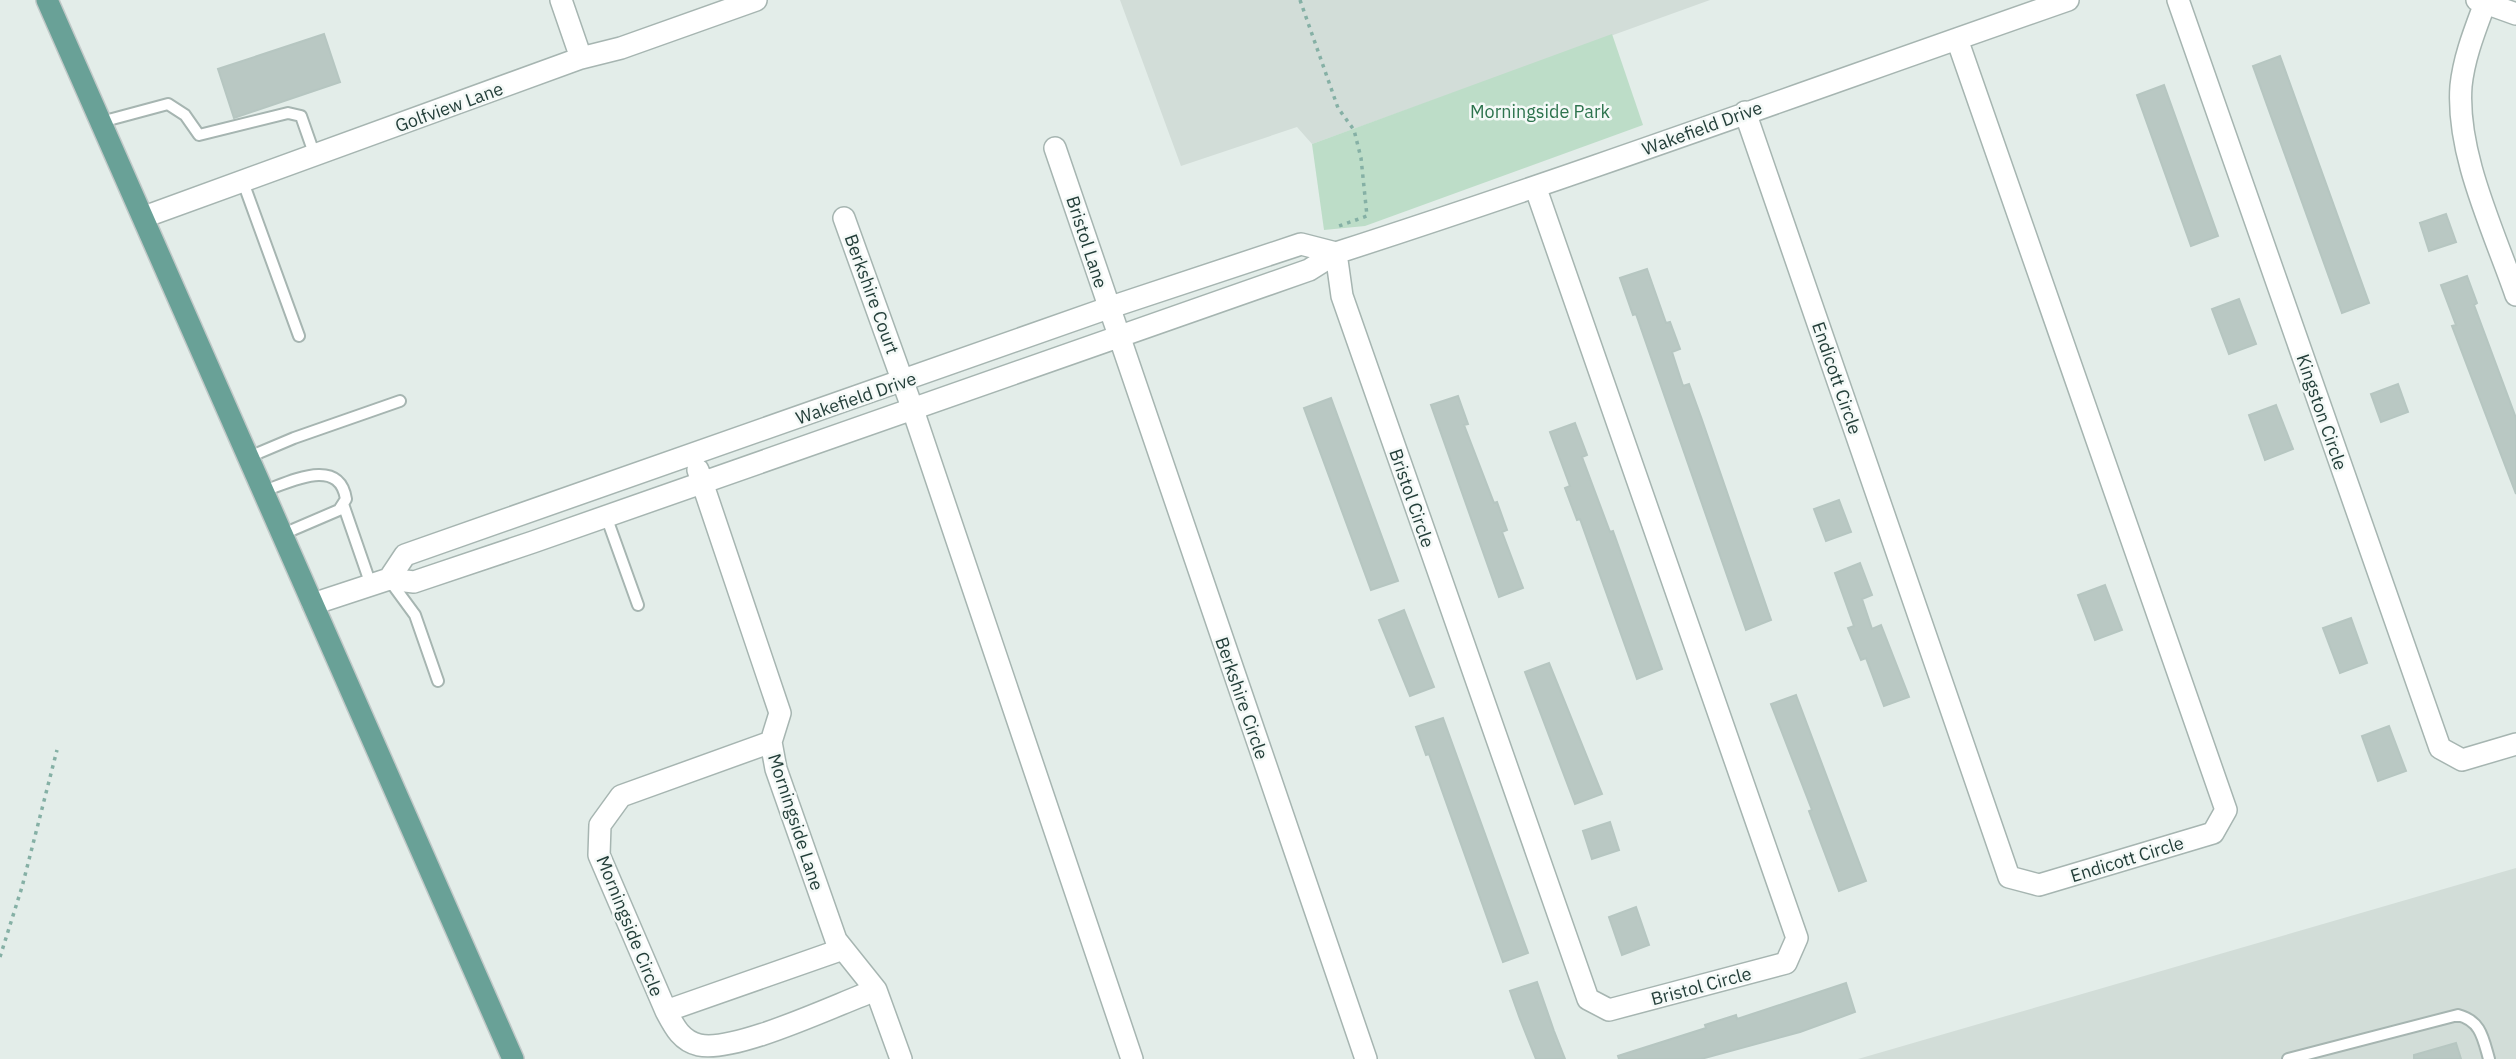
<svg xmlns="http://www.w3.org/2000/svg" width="2516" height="1059" font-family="'IBM Plex Sans',sans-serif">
<rect width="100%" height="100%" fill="#e3ede9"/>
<path fill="#d2ddd8" d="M1120,0H1710L1312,144L1297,127L1181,166Z
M2516,868V1059H1858Z"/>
<path fill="#bdddc8" d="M1612,34L1643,125L1365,226L1324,230L1312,144Z"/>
<path fill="#b9c8c3" stroke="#b6c6c1" stroke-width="2" d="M324,34L340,82L234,118L218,69Z
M2280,56L2369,303L2342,313L2253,66Z
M2164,85L2218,236L2191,246L2137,95Z
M2446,214L2456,242L2429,251L2420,223Z
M1647,269L1666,323L1670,322L1680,349L1672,352L1683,386L1689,384L1701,417L1771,620L1746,630L1636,314L1633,315L1620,278Z
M2467,276L2477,303L2474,305L2516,418V494L2452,326L2456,325L2441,285Z
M2239,299L2256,344L2229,354L2212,309Z
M2398,384L2408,412L2381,422L2371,394Z
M1458,396L1468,424L1464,425L1494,503L1497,502L1507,530L1502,532L1523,588L1499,597L1431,405Z
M1331,398L1398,581L1371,590L1304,408Z
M2276,405L2293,449L2265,460L2249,415Z
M1575,423L1587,455L1582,457L1610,532L1613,531L1662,669L1637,679L1580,519L1577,520L1565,488L1570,486L1550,432Z
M1839,500L1851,532L1826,541L1814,509Z
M1860,563L1872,595L1862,599L1872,629L1881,625L1909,697L1884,706L1866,658L1861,660L1848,628L1854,626L1835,573Z
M2105,585L2122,630L2095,640L2078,595Z
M1404,610L1434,687L1410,696L1379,620Z
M2351,618L2367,663L2340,673L2323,628Z
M1549,663L1602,794L1575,804L1525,672Z
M1796,695L1866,881L1839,891L1809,811L1812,810L1771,704Z
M1443,718L1528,953L1503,962L1429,754L1426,755L1416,727Z
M2389,726L2406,771L2378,781L2362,736Z
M1610,822L1619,850L1592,859L1583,831Z
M1636,907L1649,945L1622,955L1609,917Z
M1537,982L1554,1031L1565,1059H1536L1520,1019L1510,991Z
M1846,983L1855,1012L1800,1032L1701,1059H1619L1618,1056L1706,1028L1705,1025L1736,1015L1737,1019Z
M2456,1043L2461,1059H2414V1055Z"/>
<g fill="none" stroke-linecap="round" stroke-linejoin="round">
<defs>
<path id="service" d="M101,122L168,104L185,115L199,135L288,113L301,116L315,156
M243,182L299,336
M249,457L294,438L400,401
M264,491C290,482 339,456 346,499L339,510L283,534
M343,504L371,585
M606,516L638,605
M390,581L415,615L438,681
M2288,1059L2458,1015C2481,1021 2483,1038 2489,1059"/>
<path id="minor" d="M561,0L581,58
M2178,0L2440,748L2462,760L2516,744
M2477,0L2516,14
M2485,3C2475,30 2464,57 2461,86C2456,154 2494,231 2516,295
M1745,112L2009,877L2039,885L2213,833L2226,810L1957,39
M1055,148L1366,1059
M144,217L581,58L621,48L756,0
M844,218L913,410L1132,1059
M1336,253L1342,296L1588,999L1609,1010L1786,963L1797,938L1536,189
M698,470L780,713L771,742L776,769L836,940L876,990L901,1059
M389,579L405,555L1108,308L1301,244L1336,253
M313,604L389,579L414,582L533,542L1309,270L1336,253C1581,174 1824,85 2068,0
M843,949L666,1011C674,1026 681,1041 699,1045C736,1053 837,1004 876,990
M666,1011L599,855L600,825L621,796L771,742"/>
<path id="primary" d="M47,0L513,1059"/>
</defs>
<use href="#service" stroke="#a6b5b1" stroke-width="14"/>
<use href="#minor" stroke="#a6b5b1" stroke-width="24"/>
<use href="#primary" stroke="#c1c9c8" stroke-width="24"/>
<path stroke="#85b0a5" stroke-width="3.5" stroke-dasharray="3.5 5" stroke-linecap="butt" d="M1300,0L1338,108L1354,130L1361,158L1367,216L1339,226
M0,957L22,887L57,750"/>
<use href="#service" stroke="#fff" stroke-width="10"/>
<use href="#minor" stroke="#fff" stroke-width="21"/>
<use href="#primary" stroke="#69a197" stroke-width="21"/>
</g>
<g text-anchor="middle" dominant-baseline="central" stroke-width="5" stroke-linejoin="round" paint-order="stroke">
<g font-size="18" fill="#233e39" stroke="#f4f9f7">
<text transform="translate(449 107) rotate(-20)">Golfview Lane</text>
<text transform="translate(1702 128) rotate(-20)">Wakefield Drive</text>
<text transform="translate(1087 242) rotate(72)">Bristol Lane</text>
<text transform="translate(872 294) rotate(70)">Berkshire Court</text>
<text transform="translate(1837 378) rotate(71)">Endicott Circle</text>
<text transform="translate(856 398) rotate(-19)">Wakefield Drive</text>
<text transform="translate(2322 412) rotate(71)">Kingston Circle</text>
<text transform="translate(1412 498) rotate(71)">Bristol Circle</text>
<text transform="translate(1242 698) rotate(71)">Berkshire Circle</text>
<text transform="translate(796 822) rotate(72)">Morningside Lane</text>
<text transform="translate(2127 859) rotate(-17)">Endicott Circle</text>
<text transform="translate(630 926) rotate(68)">Morningside Circle</text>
<text transform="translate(1701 986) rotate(-15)">Bristol Circle</text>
</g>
<g font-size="18" fill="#2e744e" stroke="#f4f9f7">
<text x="1540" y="111">Morningside Park</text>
</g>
</g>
</svg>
